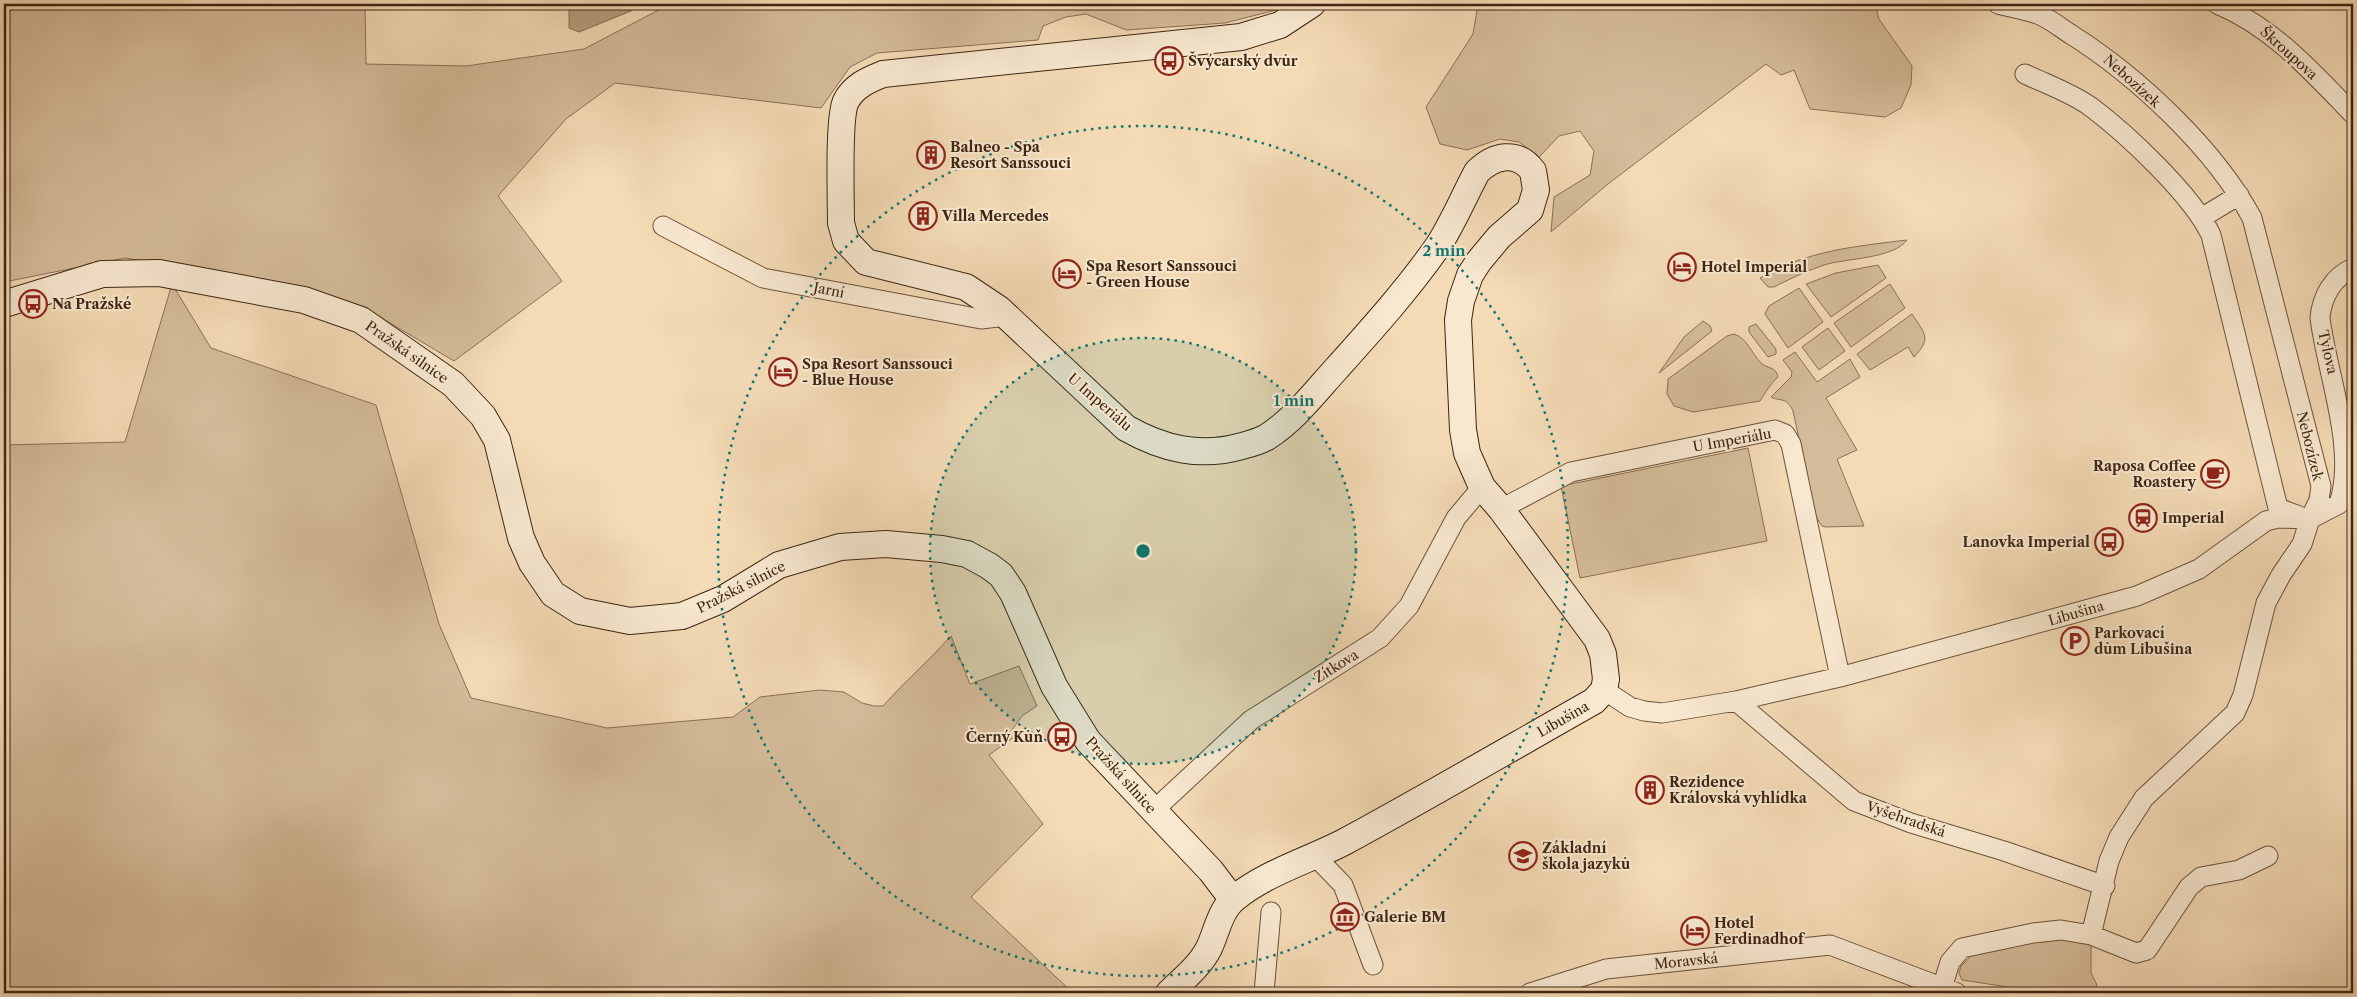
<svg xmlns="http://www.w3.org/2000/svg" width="2357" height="997" font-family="'Libre Caslon Text',serif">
<rect width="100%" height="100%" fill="#f4dbb6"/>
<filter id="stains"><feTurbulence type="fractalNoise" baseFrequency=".004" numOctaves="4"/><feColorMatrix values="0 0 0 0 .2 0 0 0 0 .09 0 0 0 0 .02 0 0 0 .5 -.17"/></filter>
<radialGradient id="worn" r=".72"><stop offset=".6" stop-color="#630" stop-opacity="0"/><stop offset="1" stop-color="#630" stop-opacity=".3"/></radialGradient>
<path fill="#d5bc9a" stroke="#8a7056" d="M4,4H365L366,64L466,66L584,49L670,4H1284L1276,10L1225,23L1126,30L1086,14L1066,17L1043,26L1038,40L877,53L850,67L821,108L615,83L566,119L498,196L562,281L454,361L363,307L300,286L125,258L4,282Z
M1478,4H1875L1879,19L1912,66L1911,85L1901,108L1885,117L1810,109L1794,70L1781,75L1766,64L1608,184L1551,232L1554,197L1590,175L1594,151L1580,131L1559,136L1539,157L1519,142L1500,139L1467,150L1440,144L1426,107L1473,34Z
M1907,240C1893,259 1846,258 1824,265C1806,271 1790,279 1774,287H1768L1760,278C1805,251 1857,246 1907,240Z
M1878,265L1886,278L1831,317L1806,284L1836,273Z
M172,284L211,348L376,405L439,624L471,698L607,728L733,717L760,697L820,690L844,692L862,703L874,706H883C905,681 929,661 951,636L970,684L1019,666L1037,706L1022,716L1012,730L1017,735L989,755L1043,824L971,897L1073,993H4V445L125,442Z
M1890,284L1905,308L1851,347L1834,323Z
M1799,288L1823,322L1788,348L1765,314L1769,306Z
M1912,314C1925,334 1932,338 1914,357L1908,347L1870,370L1857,354Z
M1703,321L1710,326L1712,331L1659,373L1684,337Z
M1756,324L1776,349V354L1768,357L1749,332V327Z
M1828,328L1845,351L1819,370L1802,347Z
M1734,334C1747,338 1752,354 1761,363C1767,369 1776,366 1778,377C1770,384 1766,392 1760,401L1693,412L1674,406L1667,394L1668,379L1727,336Z
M1795,352L1817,382L1850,359L1860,377L1826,398L1857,450L1837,459L1864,526L1826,527L1822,526L1816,517L1793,411C1786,396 1781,402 1771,397L1791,377L1792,372L1783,360Z
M1748,448L1767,541L1580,578L1561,486Z
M2056,936L2091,940V973L2097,985L2093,993H2028L2021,989L1962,980L1959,973L1961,966L1975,952Z"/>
<path fill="#b69d7e" stroke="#866d53" d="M572,4H640L631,11L579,32L569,28V10Z"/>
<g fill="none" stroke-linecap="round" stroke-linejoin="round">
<defs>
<path id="street" d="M2217,4C2273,27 2312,72 2353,114
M2025,74C2046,84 2072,93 2091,107C2127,134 2192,195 2211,235L2278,508L2299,516
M2203,217L2239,195
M663,226L763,278L981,319L1006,316
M1501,509L1571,472L1775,430L1785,434L1791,444L1840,677
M2310,519L2339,504C2357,449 2327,374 2320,318C2322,296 2333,277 2353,268
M1604,690L1630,707L1644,711L1662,713L1736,701L1840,677L2137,596L2199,569L2266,521L2278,518L2310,519
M1736,701L1854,801L1911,823L2004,851L2105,886
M1153,811L1251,720L1380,638L1409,606L1456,518L1482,487
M1316,857L1343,885L1373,965
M2091,935L2136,953L2147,950L2189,887L2201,877L2239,870L2268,856
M1942,988L1950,962L1962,948L2033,933L2061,930L2091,935L2109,861L2119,837L2144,798L2235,713L2243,695L2266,603L2281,575L2302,544L2310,519L2319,500L2321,486L2252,218C2215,149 2138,77 2072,35C2062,29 2053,21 2042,16C2029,10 2013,8 1998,4
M1264,993L1271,912
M1530,993L1606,969L1830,945L1957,993"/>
<path id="secondary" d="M4,304L102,274L159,273L304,300L361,320L453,384L483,416L497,440L521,538L532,563L553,594L580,611L630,621L682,616L723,599L779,565L840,547L886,544L942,549L967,554L989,566L1001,575L1013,593L1054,686L1088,741L1211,871L1233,900
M1169,993C1183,979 1200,966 1209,948C1217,931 1220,910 1235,898C1267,872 1310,860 1346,841C1429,796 1511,748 1594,701L1604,690L1606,679L1603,654L1597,639L1501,509L1482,487L1467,453L1463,430L1458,320L1461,301L1470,275L1479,261L1499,237L1530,210L1536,190L1533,171C1517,150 1494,155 1477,172C1464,196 1453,223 1438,246C1408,289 1372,329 1337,368C1315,392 1295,419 1267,437C1260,441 1250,444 1242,446C1200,458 1163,449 1126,428L999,309L966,287L866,262L846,241L841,223C841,200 838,117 846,101C854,86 868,80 883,74L1241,37L1280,25L1312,4"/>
</defs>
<use href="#street" stroke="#6c523b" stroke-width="21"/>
<use href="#secondary" stroke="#3e2512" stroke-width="28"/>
<use href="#street" stroke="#f8e8d0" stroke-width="19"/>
<use href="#secondary" stroke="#f8e8d0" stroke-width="26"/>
</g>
<circle cx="1143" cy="551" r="213" fill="#0f766e" fill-opacity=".12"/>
<g fill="none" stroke="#0f766e" stroke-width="2.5" stroke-dasharray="2.5 5">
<circle cx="1143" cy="551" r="213"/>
<circle cx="1143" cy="551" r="425"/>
</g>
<defs>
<symbol id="bus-ring" viewBox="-11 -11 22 22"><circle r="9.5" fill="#f8e8d0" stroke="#8f2418" stroke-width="1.5"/><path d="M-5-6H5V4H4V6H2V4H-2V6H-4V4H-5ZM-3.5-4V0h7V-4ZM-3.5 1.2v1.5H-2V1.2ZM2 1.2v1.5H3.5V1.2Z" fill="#8f2418"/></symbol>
<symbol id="building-ring" viewBox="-11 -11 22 22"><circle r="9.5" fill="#f8e8d0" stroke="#8f2418" stroke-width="1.5"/><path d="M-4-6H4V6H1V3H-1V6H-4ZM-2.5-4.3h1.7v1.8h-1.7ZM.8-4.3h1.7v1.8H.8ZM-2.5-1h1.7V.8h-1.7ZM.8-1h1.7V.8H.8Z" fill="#8f2418"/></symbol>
<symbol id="hotel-ring" viewBox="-11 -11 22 22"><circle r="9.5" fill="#f8e8d0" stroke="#8f2418" stroke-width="1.5"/><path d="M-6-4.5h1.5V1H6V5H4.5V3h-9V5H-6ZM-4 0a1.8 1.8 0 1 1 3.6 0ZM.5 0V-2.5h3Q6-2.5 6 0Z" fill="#8f2418"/></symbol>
<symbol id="cafe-ring" viewBox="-11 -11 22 22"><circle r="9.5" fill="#f8e8d0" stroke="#8f2418" stroke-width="1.5"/><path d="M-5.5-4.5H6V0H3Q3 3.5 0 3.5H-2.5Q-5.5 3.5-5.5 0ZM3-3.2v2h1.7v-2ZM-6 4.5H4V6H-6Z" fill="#8f2418"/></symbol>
<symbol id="station-ring" viewBox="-11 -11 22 22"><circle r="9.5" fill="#f8e8d0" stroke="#8f2418" stroke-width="1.5"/><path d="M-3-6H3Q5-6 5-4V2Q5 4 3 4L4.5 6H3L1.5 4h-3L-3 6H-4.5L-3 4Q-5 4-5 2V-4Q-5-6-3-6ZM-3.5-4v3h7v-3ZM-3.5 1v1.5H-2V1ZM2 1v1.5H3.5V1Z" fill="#8f2418"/></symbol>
<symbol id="parking-ring" viewBox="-11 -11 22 22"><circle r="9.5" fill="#f8e8d0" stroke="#8f2418" stroke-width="1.5"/><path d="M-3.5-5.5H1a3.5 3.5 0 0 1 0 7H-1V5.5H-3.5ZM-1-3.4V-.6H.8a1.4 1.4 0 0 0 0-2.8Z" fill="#8f2418"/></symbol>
<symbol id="school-ring" viewBox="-11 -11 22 22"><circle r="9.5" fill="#f8e8d0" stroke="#8f2418" stroke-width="1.5"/><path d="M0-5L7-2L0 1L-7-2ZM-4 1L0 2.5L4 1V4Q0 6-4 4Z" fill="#8f2418"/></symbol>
<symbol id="museum-ring" viewBox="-11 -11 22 22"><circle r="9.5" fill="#f8e8d0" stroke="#8f2418" stroke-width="1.5"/><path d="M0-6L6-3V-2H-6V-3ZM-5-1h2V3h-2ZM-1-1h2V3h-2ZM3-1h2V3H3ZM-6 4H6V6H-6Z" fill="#8f2418"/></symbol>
</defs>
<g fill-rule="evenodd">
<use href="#bus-ring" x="1153" y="45" width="32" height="32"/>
<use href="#building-ring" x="915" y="139" width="32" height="32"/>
<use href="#building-ring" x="907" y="200" width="32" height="32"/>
<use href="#hotel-ring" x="1666" y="251" width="32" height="32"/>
<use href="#hotel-ring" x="1051" y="258" width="32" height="32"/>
<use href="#bus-ring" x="17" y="288" width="32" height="32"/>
<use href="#hotel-ring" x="767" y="356" width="32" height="32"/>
<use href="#cafe-ring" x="2199" y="458" width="32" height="32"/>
<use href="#station-ring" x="2127" y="502" width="32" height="32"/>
<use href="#bus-ring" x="2093" y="526" width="32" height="32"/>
<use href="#parking-ring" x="2059" y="625" width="32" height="32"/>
<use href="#bus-ring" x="1046" y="721" width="32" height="32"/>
<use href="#building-ring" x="1634" y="774" width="32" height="32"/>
<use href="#school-ring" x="1507" y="840" width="32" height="32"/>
<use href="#museum-ring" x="1329" y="901" width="32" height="32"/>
<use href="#hotel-ring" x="1679" y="915" width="32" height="32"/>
</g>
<g text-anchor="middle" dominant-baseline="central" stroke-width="4" stroke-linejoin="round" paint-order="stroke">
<g font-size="14" fill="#3e2512" stroke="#f8e8d0">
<text transform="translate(2289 53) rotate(42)">Škroupova</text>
<text transform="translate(2132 81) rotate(42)">Nebozízek</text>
<text transform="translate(829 290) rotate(11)">Jarní</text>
<text transform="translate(407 352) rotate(35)">Pražská silnice</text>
<text transform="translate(2328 352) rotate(77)">Tylova</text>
<text transform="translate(1100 402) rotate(41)">U Imperiálu</text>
<text transform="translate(1732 440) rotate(-10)">U Imperiálu</text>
<text transform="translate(2310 446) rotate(76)">Nebozízek</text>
<text transform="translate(741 587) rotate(-27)">Pražská silnice</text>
<text transform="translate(2076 613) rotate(-16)">Libušina</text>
<text transform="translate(1336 666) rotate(-32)">Zítkova</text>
<text transform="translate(1563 719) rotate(-30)">Libušina</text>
<text transform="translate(1121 775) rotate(48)">Pražská silnice</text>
<text transform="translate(1906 819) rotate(19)">Vyšehradská</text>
<text transform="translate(1686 961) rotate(-6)">Moravská</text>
</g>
<g font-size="14" font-weight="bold" fill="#3e2512" stroke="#f8e8d0" text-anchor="start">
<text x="1188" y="61">Švýcarský dvůr</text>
<text x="950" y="147">Balneo - Spa<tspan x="950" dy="16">Resort Sanssouci</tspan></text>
<text x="942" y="216">Villa Mercedes</text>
<text x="1086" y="266">Spa Resort Sanssouci<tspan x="1086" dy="16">- Green House</tspan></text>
<text x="1701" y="267">Hotel Imperial</text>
<text x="52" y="304">Na Pražské</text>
<text x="802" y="364">Spa Resort Sanssouci<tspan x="802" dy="16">- Blue House</tspan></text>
<text x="2196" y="466" text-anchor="end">Raposa Coffee<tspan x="2196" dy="16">Roastery</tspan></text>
<text x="2162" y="518">Imperial</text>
<text x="2090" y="542" text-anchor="end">Lanovka Imperial</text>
<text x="2094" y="633">Parkovací<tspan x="2094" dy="16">dům Libušina</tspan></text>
<text x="1043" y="737" text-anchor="end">Černý Kůň</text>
<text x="1669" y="782">Rezidence<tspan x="1669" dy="16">Královská vyhlídka</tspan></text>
<text x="1542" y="848">Základní<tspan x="1542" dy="16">škola jazyků</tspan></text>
<text x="1364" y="917">Galerie BM</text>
<text x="1714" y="923">Hotel<tspan x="1714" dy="16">Ferdinadhof</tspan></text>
</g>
</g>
<circle cx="1143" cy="551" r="8" fill="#0f766e" stroke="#f8e8d0" stroke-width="2.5"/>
<g font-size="15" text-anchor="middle" font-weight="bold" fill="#0f766e" stroke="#f8e8d0" stroke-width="4" stroke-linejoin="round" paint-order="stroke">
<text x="1444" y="256">2 min</text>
<text x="1294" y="406">1 min</text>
</g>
<rect width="2357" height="997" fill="none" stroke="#f4dbb6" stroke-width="20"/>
<rect x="5" y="5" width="2347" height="987" fill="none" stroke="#3e2512" stroke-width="2.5"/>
<rect x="10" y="10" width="2337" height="977" fill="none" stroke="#3e2512"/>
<rect width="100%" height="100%" filter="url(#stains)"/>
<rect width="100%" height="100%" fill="url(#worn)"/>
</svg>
